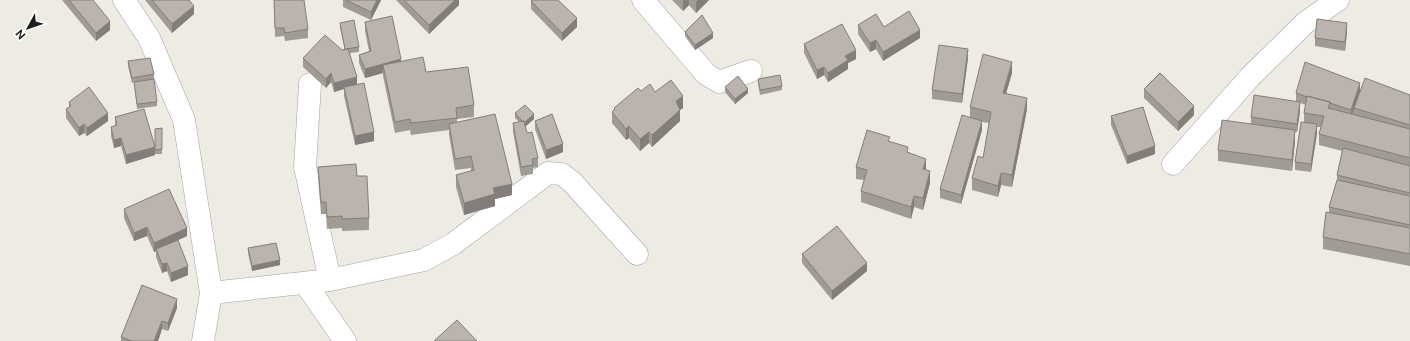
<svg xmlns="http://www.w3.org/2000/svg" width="1410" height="341" font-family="'Public Sans',sans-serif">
<rect width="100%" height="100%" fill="#eeebe5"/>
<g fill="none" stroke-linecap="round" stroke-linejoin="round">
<defs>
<path id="minor" d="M124,0L149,38L184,120L211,293L203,341
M643,0L706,74L719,82L751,71
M310,84L305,167L330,280
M1173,164L1250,77L1306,22L1338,0
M305,283L345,341
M211,293L330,280L424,260L453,244L548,173L562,174L572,182L637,254"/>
</defs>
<use href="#minor" stroke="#a2a2a2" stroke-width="23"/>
<use href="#minor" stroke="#fff" stroke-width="22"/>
</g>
<path fill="#a19b96" d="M62,0H93L110,30L96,41Z
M145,0H189L194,14L172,33Z
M274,0L308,29V38L285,41L284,36L275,37Z
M343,0H381L371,20L343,7Z
M396,0H459V5L429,34Z
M672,0H709L696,13L689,5L683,11Z
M531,1L577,27L562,41L531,9Z
M365,22L401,61L426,72L474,105V117L457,119V122L512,195L495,199V206L464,215L456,187V175L471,171V168L455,170L449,135V130L411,135L410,130L395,133L383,76V73L365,78L359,63V55L369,51L365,31Z
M340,23L359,47V52L350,53L357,84L374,141L355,145L344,96V89L334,92L331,82L326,88L303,67V58L345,50L340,28Z
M858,25L884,27L920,38L883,61L876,49L870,52L858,34Z
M685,32L713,38L695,50L685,36Z
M1347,32L1345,51L1315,46V38Z
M804,44L856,59L848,63V69L828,82L824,75L817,79L804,53Z
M968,58L962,103L932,99V90Z
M128,61L154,74V79L147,80L157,102V106L137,109L134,82L132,83L128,66Z
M1012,73L1006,93L1027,109L1012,187L1001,185L998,197L972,190V178L983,158L989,123L982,122V130L961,204L940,198V189L970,118V107Z
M758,79L782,86V90L760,95L758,83Z
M725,87L748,93L735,104L725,92Z
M1144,89L1194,115L1178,131L1144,98Z
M641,91L655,92L683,108L680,110V121L652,147L649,143L640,151L629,138L626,140L612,123V112L614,110V108Z
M1360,92L1410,95V266L1323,249V237L1329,213V207L1337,181V175L1342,151L1319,145V134L1321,127H1317V133L1311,172L1295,170V162L1304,122V113L1306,105L1300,103V111L1297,132H1295V141L1292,171L1218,161V150L1251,124V117L1296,101V93Z
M69,102L108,121L87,136L84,133L79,136L66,118V109L69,108Z
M515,113L534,119L525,126L527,133L538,158V167L533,168V174L521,176L513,132V123L519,122L515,118Z
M1111,116L1155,154L1127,164L1111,125Z
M115,117L155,155L126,164L121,146L114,148L111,136V127L115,126Z
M535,121L563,152L546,159L535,129Z
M162,128V154H155V129Z
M890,142L908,153L926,170L930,183L923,210L914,207L911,219L861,202V191L864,180L856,179V167Z
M318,167L357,176L369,218V230L342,231V228L327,229L326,214H321L318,178Z
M124,209L187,236L178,240L188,275L171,282L167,271L162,273L156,257V251L154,252L147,236L134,241L124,218Z
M248,248L280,265L252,271L248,253Z
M802,254L867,271L832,300L802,263Z
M177,308L168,331L162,329L158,341H121V337Z"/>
<path fill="#837e7a" d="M377,0H381L371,20V12Z
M455,0H459V5L429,34V25Z
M683,0H689V5L683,11Z
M698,0H709L696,13V2Z
M194,6V14L172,33V24Z
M577,18V27L562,41V33Z
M110,21V30L96,41V33Z
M1347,23V32L1345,51V42Z
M920,30V38L883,61V52Z
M713,33V38L695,50V45Z
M876,40V49L870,52V43Z
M968,49V58L962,103V94Z
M856,50V59L848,63V69L828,82V73L845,56Z
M401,59V67L383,65V73L365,78V69Z
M1012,62V73L1003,104V93Z
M824,67V75L817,79V70Z
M331,73V82L326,88V79Z
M357,77V86L344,87V89L334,92V83Z
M1360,83V92L1351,118V110Z
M748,89V93L735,104V99Z
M683,96V108L680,110V121L652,147V135L676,101Z
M1027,98V109L1012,187V175Z
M1300,102V111L1297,132V124Z
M1194,106V115L1178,131V122Z
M108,113V121L87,136V128Z
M534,114V119L524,128V123Z
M982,121V130L961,204V195Z
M84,124V133L79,136V128Z
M1317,124V133L1311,172V164Z
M629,126V138L626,140V129Z
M1295,130V141L1292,171V160Z
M374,132V141L355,145V136Z
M649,132V143L640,151V139Z
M121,138V146L114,148V140Z
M563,144V152L546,159V150Z
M1155,146V154L1127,164V156Z
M155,147V155L126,164V155Z
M926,159V170L923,169Z
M930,171V183L923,210V198Z
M1001,173V185L998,197V186Z
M512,184V195L495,199V206L464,215V203L493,188Z
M914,196V207L911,219V207Z
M147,227V236L134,241V233Z
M187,228V236L157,250L156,249V251L154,252V243Z
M280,260V265L252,271V266Z
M167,263V271L162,273V264Z
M867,263V271L832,300V291Z
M188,266V275L171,282V273Z
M177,299V308L168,331V323Z
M162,321V329L158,341H154Z"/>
<path fill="#bbb4ae" stroke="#837e7a" d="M69,0H93L110,21L96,33Z
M152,0H189L194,6L172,24Z
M274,0H304L308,29L285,33L284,28H275Z
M346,0H377L371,12Z
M404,0H455L429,25Z
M532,0H558L577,18L562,33L531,1Z
M909,11L920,30L883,52L876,40L870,43L858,25L876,14L884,27Z
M702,15L713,33L695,45L685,32Z
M392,16L401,59L365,69L359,55L371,51L365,22Z
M1317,19L1347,23L1345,42L1315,38Z
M354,20L359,47L345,49L340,23Z
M842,24L856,50L845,56L848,60L828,73L824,67L817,70L804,44Z
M325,35L342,50L348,49L357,77L334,83L331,73L326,79L303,58Z
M939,45L968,49L962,94L932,90Z
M983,54L1012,62L1003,93L1027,98L1012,175L1001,173L998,186L972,178L978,156L983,158L991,112L970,107Z
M423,57L426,72L468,67L474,105L456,108L457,118L411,123L410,119L395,122L383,65Z
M150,58L154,74L132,78L128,61Z
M1305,62L1360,83L1351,110L1330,103V102L1307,96V97L1296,93Z
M1160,73L1194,106L1178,122L1144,89Z
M780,75L782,86L760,90L758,79Z
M738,76L748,89L735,99L725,87Z
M1365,78L1410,95V125L1354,108Z
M154,79L157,102L137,104L134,82Z
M671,80L683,96L676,101L680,110L652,135L649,132L640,139L629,126L626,129L612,112L615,109L614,108L638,88L641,91L650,84L655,92Z
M364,83L374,132L355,136L344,87Z
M89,87L108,113L87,128L84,124L79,128L66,109L71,106L69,102Z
M1254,95L1300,102L1297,124L1251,117Z
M1307,96L1330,102L1328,108L1410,129V158L1319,134L1324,116L1304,113Z
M525,105L534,114L525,122L524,121H522L515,113Z
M1143,107L1155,146L1127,156L1111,116Z
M144,109L155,147L126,155L121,138L114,140L111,127L117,125L115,117Z
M495,114L512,184L493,188L495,194L464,203L456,175L474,170L471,156L455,159L449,124Z
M552,114L563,144L546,150L535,121Z
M962,115L982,121L961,195L940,189Z
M1222,120L1295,130L1292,160L1218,150Z
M524,121L527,133L532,132L538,158L532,159L533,165L521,167L513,123Z
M1301,122L1317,124L1311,164L1295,162Z
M162,128V149L155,150V129Z
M867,130L890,137L888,141L908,147L907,152L926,159L923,169L930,171L923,198L914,196L911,207L861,191L867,170L856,167Z
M1343,148L1410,166V193L1337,175Z
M356,164L357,176H367L369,218L342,219V216L327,217L326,202H321L318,167Z
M1337,180L1410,196V225L1329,207Z
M169,189L187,228L154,243L147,227L134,233L124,209Z
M1326,212L1410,228V254L1323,237Z
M837,226L867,263L832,291L802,254Z
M178,240L188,266L171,273L167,263L162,264L156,249Z
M276,243L280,260L252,266L248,248Z
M142,285L177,299L168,323L162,321L154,341H132L121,337Z
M457,320L477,341H434Z"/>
<g transform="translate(28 28) rotate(230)" stroke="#ffffff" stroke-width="3" paint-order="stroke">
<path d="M0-3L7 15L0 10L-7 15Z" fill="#1e1e1e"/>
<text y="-6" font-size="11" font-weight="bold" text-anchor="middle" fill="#1e1e1e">N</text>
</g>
</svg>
